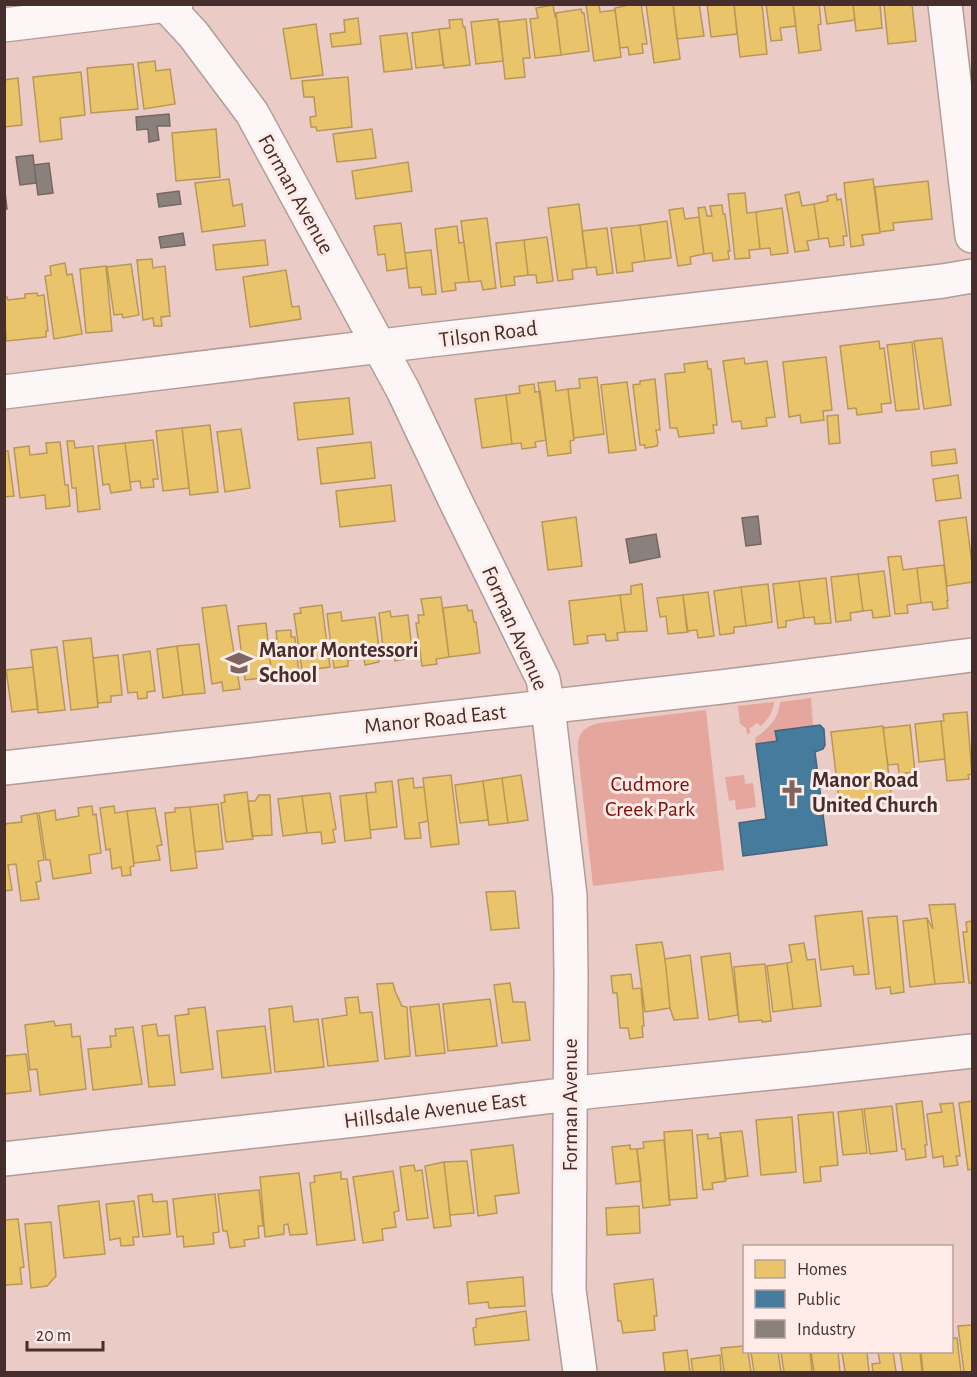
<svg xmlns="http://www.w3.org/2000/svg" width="977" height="1377" font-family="'Alegreya Sans',sans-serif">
<rect width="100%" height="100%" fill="#ebcbc6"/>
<path fill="#e5a69d" d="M811,698L813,726L776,731L777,741L756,744L755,738C768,729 779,719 780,702Z
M774,702C773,713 768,719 761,726L757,723L749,729L751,732L747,735L746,728L740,724L738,706Z
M706,710L724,870L593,886L578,753C577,735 581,728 599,723Z
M744,775L745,784L753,783L756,807L736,810L735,800L729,801L725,777Z"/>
<path fill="#e9c46a" stroke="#b89757" stroke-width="1.5" d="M586,4H599L600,12L615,10L621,57L594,61Z
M625,4H641L647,44H642L643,53L629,55L628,47L620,48L615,8L625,6Z
M646,4H673L680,59L654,63Z
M673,4H699L704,36L677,39Z
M707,4H734L737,34L711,37Z
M734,4H762L767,54L740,57Z
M766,4H793L796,26L780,28L782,40L771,41Z
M793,4H819L821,24L818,25L821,50L799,53Z
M824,4H853L855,20L827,24Z
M853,4H880L882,28L856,31Z
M884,4H912L916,41L888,44Z
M553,5L555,16L556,15L561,55L535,58L530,19L538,18L536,8Z
M581,9L582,13H584L589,51L561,55L556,13Z
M358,18L361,44L332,47L330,34L345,32L344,20Z
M462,19L463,27H465L470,65L444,68L439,29L450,28L449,20Z
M498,19L503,61L476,64L471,22Z
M526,19L530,58H523L525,77L505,79L499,22Z
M316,24L323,75L291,79L283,29Z
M439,29L443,65L416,68L412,33Z
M407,33L412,69L384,72L380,36Z
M155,61L156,71L170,69L175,104L144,109L138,63Z
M133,64L138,109L91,113L87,68Z
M81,72L85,115L60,118L62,139L40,142L33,77Z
M348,77L352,127L317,131L316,127H311L310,117L316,116L314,97H304L302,81Z
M18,78L22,125L4,127V80Z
M216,129L220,177L176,181L172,133Z
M372,129L376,158L337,162L333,134Z
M408,162L412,191L356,199L352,171Z
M229,179L233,206L242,204L245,226L202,232L195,183Z
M873,179L880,233L862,235L864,245L851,247L844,183Z
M928,181L932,219L893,223L894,230L880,232L875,187Z
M799,192L802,206L814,204L819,239L807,241L809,250L795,252L785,195Z
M745,193L747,213L756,212L760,249L749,250L750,258L735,259L728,194Z
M836,194L837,200L841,199L847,236H843L844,245L830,247L828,238L819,239L814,204L828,201L827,196Z
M579,204L587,268L572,270L573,279L558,281L548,208Z
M722,205L723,214H725L730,251H728L729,259L713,261L712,253L704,254L698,208L705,207L707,216H712L710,206Z
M683,208L685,219L699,217L704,254L690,257L691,264L678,266L669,210Z
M782,208L788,253L771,255L770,248L760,249L756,212Z
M487,218L496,288L483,290L481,281L469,282L461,221Z
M667,221L671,258L645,261L640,225Z
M401,223L407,268L387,271L385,254L378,255L374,226Z
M640,225L645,261L632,263L633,271L617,273L611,228Z
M457,226L459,243L464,242L469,282L455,283L456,290L442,292L435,229Z
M607,228L613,273L597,275L596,267L587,268L582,231Z
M547,237L553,281L537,283L536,275H528L524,240Z
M265,240L268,265L216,270L213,245Z
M524,240L528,275L514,277L515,285L501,287L496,243Z
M431,250L436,294L422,295L421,287L409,288L405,253Z
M152,259L153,268L165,266L170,316L161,317L162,326H154L153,318L143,320L137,260Z
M65,263L67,275L72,274L82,334L54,339L45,276L51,275L50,266Z
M131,264L139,315L123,318L122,314L114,315L107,267Z
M106,266L112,331L86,333L80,269Z
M286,270L292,307L299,306L301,319L250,327L243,277Z
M37,293L38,296L44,295L48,331H46V337L6,341L4,297H7L8,300L25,298V294Z
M942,338L951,405L924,409L914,341Z
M879,341L880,349L884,348L891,403L881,404L882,412L857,415L856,408L848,409L840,346Z
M912,342L919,409L896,411L887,345Z
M826,357L832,410L823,411L824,420L801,423L800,415L789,417L783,362Z
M744,358L745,364L767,361L775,417L766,418L767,426L742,429L741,421L732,422L723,361Z
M707,361L708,369H711L717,425H713L714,433L679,437L677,428H670L665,374L685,372L684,364Z
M597,377L604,434L574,438L568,389L580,388L579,379Z
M655,379L660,430H656L658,442L657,446L645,448V445H640L633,385L640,384V381Z
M555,381L556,391L568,389L574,440L570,441L571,453L548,456L538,383Z
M627,382L636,450L609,453L601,385Z
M534,384L535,392L540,391L546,440L535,442L536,447L522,449L521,443L512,444L506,395L520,393L519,386Z
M506,395L512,444L482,448L475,399Z
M349,398L353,434L298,440L294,403Z
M838,415L840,443L829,444L827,416Z
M210,425L218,492L190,495L182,428Z
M182,428L189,488L163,491L156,431Z
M241,429L250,488L225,492L217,432Z
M153,440L158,479H153L154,487L141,488L140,481L130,482L125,443Z
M67,441H74L75,448L93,446L100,509L78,512L76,488H72Z
M60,442L65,485H68L70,506L46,509L45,495L20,498L14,448L29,446L30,455L47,453L46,443Z
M371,442L375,478L321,484L317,448Z
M125,443L131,490L111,493L109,484L103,485L98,446Z
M955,449L957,463L932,466L931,452Z
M4,451H8L14,496L4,497Z
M958,475L961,498L936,501L933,479Z
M391,485L395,521L340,527L336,491Z
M576,517L582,566L548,570L542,522Z
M966,517L972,564V582L947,586L939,521Z
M901,556L903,570L917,568L921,603L907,605L908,613L895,614L888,557Z
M944,565L948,601H947L948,608L933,610L932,602L921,603L917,568Z
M884,571L890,616L873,618L872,610L863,611L858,574Z
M858,574L863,611L850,613L851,620L836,622L831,577Z
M826,578L831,623L815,624L814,617L804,618L799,581Z
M799,581L804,618L786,621V627L778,628L773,584Z
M642,584L647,631L625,632L620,595L631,594V586Z
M768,584L772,622L746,626L741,587Z
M741,587L746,626L734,627V633L720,635L714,591Z
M708,592L714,636L698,638L697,630L687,631L683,595Z
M620,595L625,632L617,633L618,640L606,641L605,634L587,636L588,643L574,645L569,601Z
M683,595L688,632L668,634L666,616L660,617L657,598Z
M441,597L449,657L436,659L437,664L422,666L416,623H419L418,615H424L421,599Z
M226,605L240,689L223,691L222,682L212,684L202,608Z
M322,605L330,667L302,671L294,614L301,613L300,608Z
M467,605L468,611L472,610L474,622H476L480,653L449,657L443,608Z
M390,611L391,617L408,615L413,658L395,661L394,654L384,655L379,613Z
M341,612L342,621L375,617L380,656H378L379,662L365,665L364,658L348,660V666L334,668L327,614Z
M266,623L272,677L245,680L238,626Z
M291,630V637H295L299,674H297V682L281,684L280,676L272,677L268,641L277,639L276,631Z
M91,638L98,707L71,710L63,641Z
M199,644L205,693L183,695L177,646Z
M177,646L183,695L163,698L157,649Z
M57,647L65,710L38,713L31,650Z
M150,651L155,691L147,692V698L138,699L137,692L128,693L123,655Z
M118,655L122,695L111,696V702L98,703L93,658Z
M33,667L38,709L12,712L6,670Z
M967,712L972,774L968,775L969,779L947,781L941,721H944L943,714Z
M941,721L945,759L919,762L915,724Z
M910,725L915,772L899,774L898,764L888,765L883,728Z
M883,726L892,802L840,808L831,732Z
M451,775L459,844L431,847L423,778Z
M521,775L528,820L508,823L502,778Z
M413,778L414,788L424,787L428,821L419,823L421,838L405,839L398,780Z
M502,778L508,823L489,825L483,781Z
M392,781L397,827L370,830L366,793L376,792L375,783Z
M483,781L488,820L460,823L455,785Z
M247,792L253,839L226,842L221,803L225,802L224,795Z
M330,793L336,829L333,830L335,842L322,844L321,832L307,833L302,796Z
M366,793L371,838L345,841L340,796Z
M259,795H270L272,835L252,836L248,801H255Z
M302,796L307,833L283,836L278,799Z
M218,804L223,849L195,852L190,807Z
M92,806L93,815L96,814L101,853L89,855L91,873L53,879L50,860H46L39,813L55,810L56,820L79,816L78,808Z
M114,806L115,813L127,811L134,866L130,867L131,875L122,876L121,867L112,869L110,849L106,850L100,808Z
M190,807L197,868L171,871L165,813L175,812V808Z
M155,808L162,845L157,846L160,860L134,863L127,811Z
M37,813L44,860L38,861L41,881L36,882L39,899L21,901L16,864L8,865L12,890L4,891V824L22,822L21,816Z
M515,891L519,928L491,930L486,892Z
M955,904L964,982L935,984L927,918L933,929L929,905Z
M862,911L869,974L854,975L853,966L821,970L815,916Z
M897,916L904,992L891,994L890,987L876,989L868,918Z
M927,918L935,984L910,987L903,921Z
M972,921V983H969L963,932H967L966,922Z
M662,942L665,959L670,1008L645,1012L636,945Z
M804,943L807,960L815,959L821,1006L793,1009L787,963L792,962L789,945Z
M730,953L738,1015L709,1020L701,957Z
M690,955L698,1018L674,1020L670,1008L665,959Z
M787,963L793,1009L773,1012L767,966Z
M765,964L771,1021L762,1022V1020L739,1022L734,967Z
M631,974L633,989L641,988L644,1026H642L643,1037L630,1039L628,1028H620L617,993H613L611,976Z
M393,983L395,991L402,1006L407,1007L410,1056L385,1059L377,984Z
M510,983L513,1002H525L530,1040L502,1043L494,985Z
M358,997L360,1013L372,1012L378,1061L328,1066L322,1019L347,1015L345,998Z
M490,999L497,1046L448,1051L443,1004Z
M439,1004L445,1053L416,1056L410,1007Z
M292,1006L294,1022L318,1019L324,1067L275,1072L269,1009Z
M205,1007L213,1069L181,1073L175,1016L189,1014L188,1009Z
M54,1021L55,1026L71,1024L72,1037L80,1036L86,1089L40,1095L37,1069L30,1070L25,1025Z
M156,1024L158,1036L169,1035L175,1085L149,1087L142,1026Z
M265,1026L271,1073L222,1078L217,1031Z
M133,1027L142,1084L93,1090L88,1049L111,1047L110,1036H116L115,1029Z
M26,1054L31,1091L4,1094V1056Z
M922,1101L927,1145H925L926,1157L906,1160L905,1149H902L896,1104Z
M972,1101V1169L968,1170L959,1103Z
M953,1103L960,1156H956L958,1165L944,1167L943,1156L933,1158L927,1114L942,1112L940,1104Z
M892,1106L897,1151L870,1154L864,1109Z
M862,1109L867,1153L843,1155L838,1112Z
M833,1112L838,1165L820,1167L821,1181L804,1183L798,1115Z
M792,1117L796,1172L761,1175L756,1120Z
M692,1130L697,1198L669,1200L664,1132Z
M742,1131L748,1176L725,1179L720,1133Z
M708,1134V1139L721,1137L726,1181L712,1183L713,1189L703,1190L697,1135Z
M664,1140L670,1205L643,1208L637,1149L644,1148L643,1142Z
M513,1145L519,1193L495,1196L497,1213L478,1216L471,1150Z
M630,1145V1149H637L641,1181L616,1184L612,1147Z
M467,1161L474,1213L450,1215L444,1162Z
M444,1162L451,1226L434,1228L425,1166Z
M414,1165L415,1171L422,1170L428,1218L407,1220L400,1167Z
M393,1171L399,1211L394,1212L396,1227L382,1229L383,1240L363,1243L353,1177Z
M341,1172V1179H347L355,1240L317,1245L310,1183L315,1182L314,1176Z
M299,1173L307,1234L290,1235L288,1224L284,1225V1234L265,1237L260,1177Z
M259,1190L263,1226H258L259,1238L244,1240L245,1246L230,1248L227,1231H223L218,1194Z
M152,1194L153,1202L167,1201L170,1234L143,1237L138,1196Z
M215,1194L219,1232L213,1233L214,1244L184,1247L183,1236L177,1237L173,1199Z
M99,1201L105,1254L64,1258L58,1206Z
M134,1201L139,1237H133L134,1245L121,1246L120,1238L110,1240L106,1204Z
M639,1206L640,1233L607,1235L606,1208Z
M18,1219L24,1267L20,1268L22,1284L4,1285V1220Z
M51,1222L56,1276L47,1286L31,1288L25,1224Z
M523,1277L525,1306L489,1308L488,1302L469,1304L467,1282Z
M653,1279L657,1316H654L655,1330L623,1333L621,1321H618L614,1284Z
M526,1311L529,1340L475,1345L473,1328L476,1327V1319Z
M972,1325V1372H964L958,1326Z
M952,1338H957L961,1372H923L921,1352H952Z
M744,1346V1352H748L751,1372H724L721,1348Z
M687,1350L690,1372H665L663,1353Z
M751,1352H778L781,1372H754Z
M781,1352H810L812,1372H784Z
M811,1352H838L840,1372H814Z
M842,1352H867L869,1372H845Z
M878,1352H893L896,1372H873L872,1364L880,1363Z
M900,1352H920L922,1372H903Z
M720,1355L721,1372H693L691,1359Z"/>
<path fill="#457b9d" stroke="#45647b" stroke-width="1.5" d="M820,725L824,729L825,745L823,749L815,752L827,845L743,856L739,823L766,819L756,744L777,741L775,731Z"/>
<path fill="#8a817c" stroke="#756864" stroke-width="1.5" d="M169,114L170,126H157L159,140L149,142L148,129L137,130L136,117Z
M33,155L36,183L20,185L16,157Z
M49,163L53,193L38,195L34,165Z
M4,183L7,209H4Z
M179,191L181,204L159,207L157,194Z
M183,233L185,245L161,248L159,237Z
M758,516L761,544L746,546L742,518Z
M656,534L660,557L630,563L626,539Z"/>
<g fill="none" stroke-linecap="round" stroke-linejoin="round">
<defs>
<path id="minor" d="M165,4L193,34L252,113L403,390L456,502L543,679L548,707L570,896L571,976L569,1290L580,1372
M945,4L972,236
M4,25L176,4
M4,392L422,341L943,281L972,276
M4,768L721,687L972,655
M4,1159L363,1119L595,1091L810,1069L972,1051"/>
</defs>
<use href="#minor" stroke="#b39b98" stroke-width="36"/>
<use href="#minor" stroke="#fcf7f6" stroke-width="33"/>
</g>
<defs>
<symbol id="school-bare" viewBox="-9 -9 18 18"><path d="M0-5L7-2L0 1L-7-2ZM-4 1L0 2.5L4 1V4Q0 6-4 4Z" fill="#7f6561" stroke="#ffece9" stroke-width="2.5" paint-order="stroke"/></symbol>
<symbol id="church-bare" viewBox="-9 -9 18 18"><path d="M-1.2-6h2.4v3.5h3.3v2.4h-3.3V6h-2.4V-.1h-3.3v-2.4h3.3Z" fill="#7f6561" stroke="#ffece9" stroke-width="2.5" paint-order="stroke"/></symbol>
</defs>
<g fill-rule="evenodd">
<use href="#school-bare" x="220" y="644" width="38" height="38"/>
<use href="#church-bare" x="773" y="774" width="38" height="38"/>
</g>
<g text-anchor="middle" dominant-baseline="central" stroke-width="6" stroke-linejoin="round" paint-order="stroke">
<g font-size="22" fill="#452e2b" stroke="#ffece9">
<text transform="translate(296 194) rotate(61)">Forman Avenue</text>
<text transform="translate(488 334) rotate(-7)">Tilson Road</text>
<text transform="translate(515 628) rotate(66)">Forman Avenue</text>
<text transform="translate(435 719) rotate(-6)">Manor Road East</text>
<text transform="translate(570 1105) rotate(-90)">Forman Avenue</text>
<text transform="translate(435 1110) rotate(-7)">Hillsdale Avenue East</text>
</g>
<g font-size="22" font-weight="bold" fill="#452e2b" stroke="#ffece9" text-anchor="start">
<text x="259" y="650">Manor Montessori<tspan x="259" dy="25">School</tspan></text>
<text x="812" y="780">Manor Road<tspan x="812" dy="25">United Church</tspan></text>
</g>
<g font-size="22" fill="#810d09" stroke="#ffece9">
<text x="650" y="784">Cudmore<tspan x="650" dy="25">Creek Park</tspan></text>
</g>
</g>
<rect width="977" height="1377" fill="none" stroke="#452e2b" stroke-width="12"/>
<rect x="743" y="1245" width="210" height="108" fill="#ffece9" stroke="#b5a09d" stroke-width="1.5"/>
<rect x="755" y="1260" width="30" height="18" fill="#e9c46a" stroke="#b5a09d" stroke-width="1.5"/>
<text x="797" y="1275" font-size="18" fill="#452e2b">Homes</text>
<rect x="755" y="1290" width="30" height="18" fill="#457b9d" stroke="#b5a09d" stroke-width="1.5"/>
<text x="797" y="1305" font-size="18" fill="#452e2b">Public</text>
<rect x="755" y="1320" width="30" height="18" fill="#8a817c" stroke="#b5a09d" stroke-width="1.5"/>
<text x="797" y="1335" font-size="18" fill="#452e2b">Industry</text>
<path d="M27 1341v9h76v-9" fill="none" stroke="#452e2b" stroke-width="3"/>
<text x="36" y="1341" font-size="18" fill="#452e2b" stroke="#ffece9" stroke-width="4.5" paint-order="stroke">20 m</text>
</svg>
